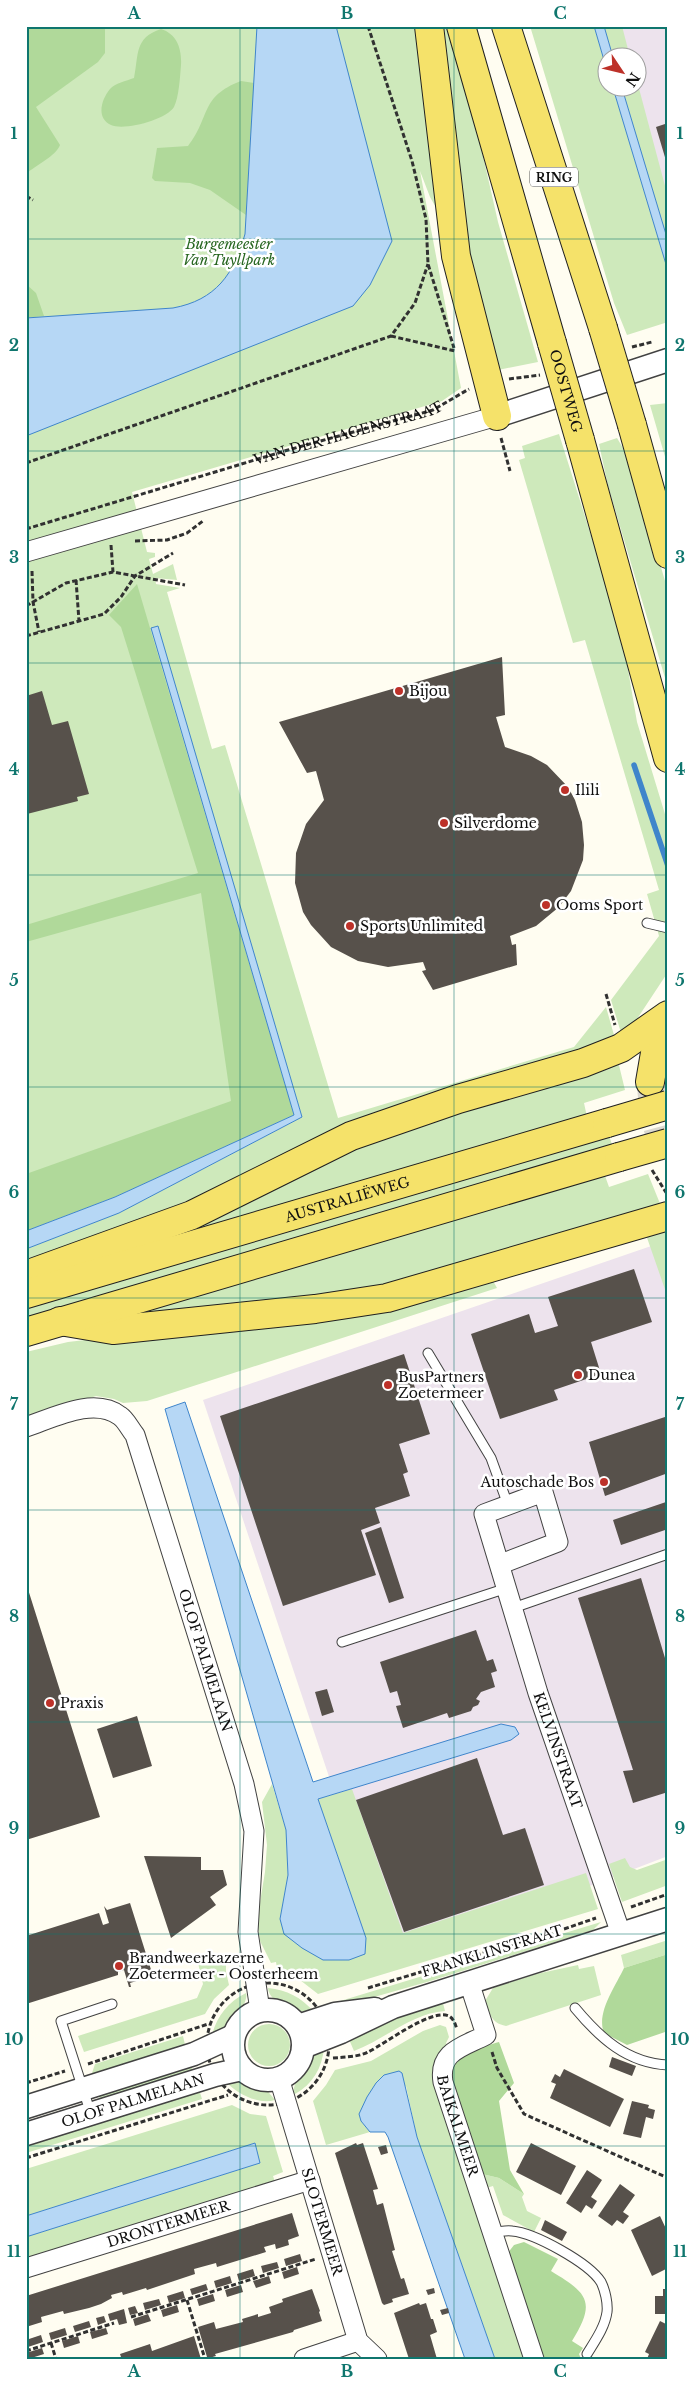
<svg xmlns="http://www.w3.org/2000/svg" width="694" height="2385" font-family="'Libre Baskerville',serif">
<rect width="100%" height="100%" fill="#fffdf1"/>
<path fill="#ede3ed" d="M599,26H668V259L617,88H636V58L608,57Z
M657,1244L668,1275V1856L391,1962L203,1400Z"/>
<path fill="#cee9bb" d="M26,26H451L464,72L498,222L538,362L498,370L468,264L430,197L420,171L461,388L442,401L132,492L147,552L155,553V557L149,559L153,574L173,564L177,580L155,578L156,584L180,588L167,592L212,749L225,745L338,1118L574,1047L606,1007L614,1035L609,1037L610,1044L194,1206L26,1266V1249L119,1213L302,1117L238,901L294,1115L26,1231Z
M530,26H594L606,67V88H613L668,271V322L627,335L614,303Z
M604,26H622L630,57H613Z
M637,81L668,197V241L622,88H636Z
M668,403V467L650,405Z
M559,434L607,586L625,652L637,722L668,824V972L637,1019L622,1036L611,1000L659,936L647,894L659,890L585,640L573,643L519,460L525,458L522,446Z
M617,438L626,453L640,496L668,591V688L608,486L599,444Z
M617,1057L625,1090L584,1103L587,1117L130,1253L290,1172Z
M609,1135L613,1148L26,1321V1304Z
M604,1173L609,1187L648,1174L661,1206L349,1296L110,1319Z
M668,1225V1298L645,1232Z
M492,1279L497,1288L147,1401L123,1403L114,1399L96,1396L26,1418V1352L68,1342L137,1334Z
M272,1784L286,1830L288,1875L280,1919L366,1938L318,1799L352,1789L403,1933L586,1873L598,1909L318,1994L300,1980L278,1974L276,1962L271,1963L260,1941L257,1920L265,1872L267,1845L262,1802Z
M625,1858L630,1867L637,1870L668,1859V1885L622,1902L609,1864Z
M601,1922L593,1930L427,1982L339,2007L337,2002Z
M668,1940V1954L624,1968L621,1955Z
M226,1956V1972L229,1985L214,1999L205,2014L84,2052L78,2036L197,1998L203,1984L198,1963Z
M578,1965L579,1969L594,1966L601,1995L506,2026C491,2023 490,2014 485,2001L493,1988L536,1974Z
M268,1988C287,1990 301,1997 314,2012C300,2014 269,2004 268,1988Z
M246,1993C249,2000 234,2024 228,2028C223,2031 217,2033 212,2035C217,2016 228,2002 246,1993Z
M443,2003L445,2011C412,2013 384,2040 354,2051L348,2037L403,2015Z
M248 2045a21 21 0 1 1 42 0a21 21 0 1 1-42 0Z
M440,2025L446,2027L449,2037L446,2043L527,2359H495L417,2137L406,2086L361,2121L370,2132L326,2145L313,2101L326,2085L335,2070L371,2061L423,2031Z
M183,2036L186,2049L93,2075L92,2073L95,2064Z
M324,2048C322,2068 313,2084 295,2094L293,2092C297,2073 307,2058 324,2048Z
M190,2061L194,2075L100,2101L98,2092Z
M241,2079L265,2088L275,2100C257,2105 236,2093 224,2080Z
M198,2086L202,2099L26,2153V2140Z
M232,2105L250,2114L266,2116L283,2172L273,2176L275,2182L26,2260V2237L260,2163L255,2143L26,2216V2169Z
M478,2173L499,2178L524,2194L522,2197L527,2211L541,2218L534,2232L503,2215L493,2186L483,2189Z"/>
<path fill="#b0d99a" d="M26,26H105V53L98,62L36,107L60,145C56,156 36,165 26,174Z
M161,29C177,34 182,49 181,65C180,77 179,97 174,107C166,120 124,131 111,125C96,118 101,100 110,89C115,83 126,81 134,78C139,54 134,38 161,29Z
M241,81L254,83L246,215L210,190L190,183L155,181L152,178L157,148L188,146C211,117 199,97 241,81Z
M26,284L36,293L44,316L26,318Z
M137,584L294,1115L115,1197L26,1231V1174L231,1101L201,893L26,942V925L198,873L121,627L109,615Z
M668,1954V2031L627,2045L604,2033C596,2013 615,1987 624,1968Z
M499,2042L514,2083L499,2101L510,2170L524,2194L499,2178L478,2173L447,2069C453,2055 485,2046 499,2042Z
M524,2242L558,2259L551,2271C587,2293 597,2301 572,2341L583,2348L579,2354L581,2359H540L507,2254L514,2245Z"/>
<path fill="#b6d7f5" stroke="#3f85cb" d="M257,26H336L392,241L370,285L353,306L26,436V318L173,308C216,300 234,274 245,234Z
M594,26H604L613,57L606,58V67Z
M613,88H622L668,241V271Z
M158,626L302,1117L119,1213L26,1249V1231L115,1197L294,1115L151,628Z
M185,1402L313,1782L501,1724L515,1727L519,1734L511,1740L318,1799L366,1938L365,1954L349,1960H323L302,1948L284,1934L280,1919L288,1875L286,1830L165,1409Z
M399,2071L402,2073L417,2137L495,2359H465L388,2137L385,2132H370L361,2121L359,2114L367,2097L376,2083L384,2075Z
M255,2143L260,2163L26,2237V2216Z"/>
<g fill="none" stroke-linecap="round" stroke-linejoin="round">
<path stroke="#3f85cb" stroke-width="5.5" d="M634,765L668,866"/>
</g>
<path fill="#57514b" d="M668,123V164H667L656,127Z
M502,657L505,715L496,717L505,747L531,756L547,765L568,787L575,800L582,822L584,845L583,860L571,891L559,907L536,926L510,936L512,945L516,944L517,965L433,990L422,971L426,970L423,962L388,967L358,961L331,947L311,925L303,912L295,883L296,853L306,824L324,800L316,771L307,773L279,722Z
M42,691L52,725L68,721L89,794L77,797L78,801L27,814L26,696Z
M634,1269L652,1322L591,1342L601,1374L554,1390L558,1400L500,1419L471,1334L529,1314L535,1333L558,1326L548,1297Z
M404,1354L430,1434L399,1444L408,1472L403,1474L410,1496L375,1508L380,1523L361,1530L376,1575L283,1606L220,1416Z
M668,1416V1473L605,1496L589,1442Z
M666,1502L668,1529L621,1545L613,1520Z
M381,1527L404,1598L389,1603L365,1533Z
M641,1578L668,1668V1792L633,1803L623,1771L633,1770L578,1598Z
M26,1583L100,1817L26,1840Z
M476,1630L487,1661L493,1659L497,1671L491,1673L495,1687L481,1692L476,1699L480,1701L478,1705L473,1707L471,1711L449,1718L447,1713L403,1728L396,1706L401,1705L397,1691L390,1693L380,1662Z
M327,1689L334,1712L322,1716L315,1692Z
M137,1716L152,1766L113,1778L97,1729Z
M477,1758L503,1835L525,1828L544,1885L404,1932L356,1800Z
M144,1856L201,1857V1870H223L227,1885L210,1897L216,1905L171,1938Z
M130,1903L153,1976L130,1983L131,1987H129L124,1970L118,1972V1975L26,2004V1936L99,1913L103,1925L109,1923L104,1906L107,1910Z
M612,2057L636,2066L632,2076L609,2067Z
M564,2069L624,2099L610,2127L550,2098L556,2084L551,2082L555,2074L560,2077Z
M632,2101L649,2105L648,2108L655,2110L653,2119L646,2117L641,2138L623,2134Z
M356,2143L357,2145L363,2143L378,2189L373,2190L377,2205L383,2203L395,2250L392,2251L401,2279L404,2278L409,2294L392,2299L393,2302L384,2305L382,2303L335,2153Z
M531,2143L576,2166L561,2195L516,2172Z
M386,2145L388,2153L381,2155L378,2147Z
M587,2170L602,2180L591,2197L597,2201L592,2209L586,2205L581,2213L566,2203Z
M620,2184L635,2195L623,2212L629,2216L623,2224L617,2220L612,2226L598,2216Z
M292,2213L299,2236L288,2240L289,2245L276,2249L275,2244L264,2247L266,2252L217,2267L216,2263L194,2269L195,2274L147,2290L146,2288L123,2295L122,2292L111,2295L112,2298L101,2304L89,2308L64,2314L63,2311L41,2317L42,2322L26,2327V2296Z
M660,2216L668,2233V2268L652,2276L631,2230Z
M545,2220L567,2232L562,2241L541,2230Z
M300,2254L302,2261L286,2266L284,2259Z
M277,2262L279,2268L263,2273L261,2266Z
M297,2267L299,2274L284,2279L282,2272Z
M253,2269L255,2276L239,2281L237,2274Z
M230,2276L232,2283L216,2288L214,2281Z
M269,2276L271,2283L256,2288L253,2281Z
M206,2284L208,2290L192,2295L190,2289Z
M241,2285L243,2292L227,2297L225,2290Z
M434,2288L435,2293L428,2295L426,2290Z
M312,2289L320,2311L319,2312L322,2321L294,2330L293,2332L215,2354L216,2356L209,2358L207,2357L198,2327L214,2322L216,2329L243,2322L242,2319L258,2314V2317L271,2313L269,2307L283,2302L282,2299Z
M663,2289H668V2314H655V2296H663Z
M183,2291L185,2298L169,2303L167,2296Z
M213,2294L215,2301L199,2306L197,2299Z
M159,2299L161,2305L145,2310L143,2303Z
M419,2303L420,2305L426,2303L431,2319H433L437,2332L430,2335L437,2359H409L394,2313Z
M177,2305L179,2312L163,2317L161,2310Z
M135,2306L138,2313L130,2315L128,2308Z
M448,2308L449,2313L442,2315L440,2310Z
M124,2309L127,2323L119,2325L117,2319L110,2321L108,2314Z
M148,2314L151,2321L135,2326L133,2319Z
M104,2316L106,2322L98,2325L96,2318Z
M89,2321L91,2327L75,2332L73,2326Z
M660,2321L668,2325V2359H647L649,2354L645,2352Z
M65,2328L67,2335L51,2340L49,2333Z
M106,2328L108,2334L92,2339L90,2332Z
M41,2335L43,2342L28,2347L26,2340Z
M78,2336L80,2343L64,2348L62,2341Z
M194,2336L201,2359H116L121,2357L120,2354L150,2344L152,2351Z
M42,2348L44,2354L28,2359L26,2353Z"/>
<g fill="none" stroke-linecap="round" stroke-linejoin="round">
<path stroke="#dbd9cf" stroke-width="28" stroke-dasharray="28 14" stroke-linecap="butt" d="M651,1086C653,1110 656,1132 668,1154"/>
<defs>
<path id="service" d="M647,923L668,928
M428,1353L491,1458L508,1505
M513,1608L668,1554
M342,1642L507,1588
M575,2008C600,2038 627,2063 668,2065
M91,2114L61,2021L112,2004
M493,2232C499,2232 506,2230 512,2231C535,2233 589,2263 601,2282C605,2290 608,2303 607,2312C605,2327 595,2341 587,2354"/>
<g id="minor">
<path d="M26,552L497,416"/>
<path id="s2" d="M26,1427C53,1418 94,1396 120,1416C126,1420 130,1429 135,1435L244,1784L254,1831L248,1932L260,2010"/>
<path id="s3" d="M501,1564L558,1542L543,1492L484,1514L538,1693L621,1934"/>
<path id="s4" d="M469,1982L486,2035C463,2047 438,2051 443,2082L534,2359"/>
<path id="s5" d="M279,2078L358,2341L377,2359"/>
<path id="s6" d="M26,2268L310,2180"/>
<path d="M304,2359L358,2341"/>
</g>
<g id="tertiary">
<path d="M497,416L668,360"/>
<circle cx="268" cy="2045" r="35"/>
<path d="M298,2026L335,2014L375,2009"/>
<path d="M303,2047L341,2032L393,2007L668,1919"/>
<path d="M26,2107L194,2054L233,2036"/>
<path id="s7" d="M26,2134L215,2075L242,2069"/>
</g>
<g id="primary">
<path d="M429,26L456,256L497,416"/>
<path d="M461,26L552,343"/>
<path d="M506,26L603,328"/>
<path d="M632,425L668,554"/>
<path d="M580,440L668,758"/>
<path d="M650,1082L656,1047L668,1018"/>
<path d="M26,1275L192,1215L351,1136L458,1099L583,1063L621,1048L668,1015"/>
<path id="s8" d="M26,1294L607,1123"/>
<path d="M60,1321L113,1330L315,1309L387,1298L668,1216"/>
<path d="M26,1332L619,1157"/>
</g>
</defs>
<use href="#service" stroke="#424242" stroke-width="11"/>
<use href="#minor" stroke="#424242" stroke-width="21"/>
<use href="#tertiary" stroke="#424242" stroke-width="25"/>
<use href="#primary" stroke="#202020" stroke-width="30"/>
<g stroke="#313131" stroke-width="3" stroke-dasharray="5 2.5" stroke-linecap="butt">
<path d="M368,26L412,161L426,219L428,264L454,348"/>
<path d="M26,196L33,200"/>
<path d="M391,336L455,351"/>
<path d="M632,347L652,342"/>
<path d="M509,379L540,375"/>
<path d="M501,438L510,471"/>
<path d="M26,463L391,336L415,303L428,264"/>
<path id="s1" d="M26,529L288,450L433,410L469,389"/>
<path d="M135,541L167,540L187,533L203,521"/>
<path d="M111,545L113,572"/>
<path d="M32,571L33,602L39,632"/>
<path d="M76,580L79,621"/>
<path d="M26,606L66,583L113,572L185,585"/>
<path d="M26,636L104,614L121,597L135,576L173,553"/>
<path d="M606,994L615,1025"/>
<path d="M652,1170L667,1194"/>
<path d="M631,1907L668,1894"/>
<path d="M564,1929L596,1918"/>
<circle cx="268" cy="2044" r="61"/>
<path d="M368,1988L553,1932"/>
<path d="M492,2052L497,2068L524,2114L668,2178"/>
<path d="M333,2058C345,2057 358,2057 368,2052C385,2044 431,2008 449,2016C454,2019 455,2024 457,2029"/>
<path d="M88,2064L208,2024"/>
<path d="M26,2083L65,2071"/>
<path d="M26,2158L228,2095"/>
<path d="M187,2300L205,2359"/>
<path d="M131,2317L316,2259"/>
<path d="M51,2343L56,2359"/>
<path d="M26,2351L114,2323"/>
</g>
<use href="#service" stroke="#fff" stroke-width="9"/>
<use href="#minor" stroke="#fff" stroke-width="19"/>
<use href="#tertiary" stroke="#fff" stroke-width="22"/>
<use href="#primary" stroke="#f5e26a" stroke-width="28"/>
<defs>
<g id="primary-bridge">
<path d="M603,328L632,425"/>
<path id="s9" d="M552,343L580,440"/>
<path d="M607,1123L668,1105"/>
<path d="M619,1157L668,1143"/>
</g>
</defs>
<use href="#primary-bridge" stroke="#202020" stroke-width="30" stroke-linecap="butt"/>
<use href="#primary-bridge" stroke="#f5e26a" stroke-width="28"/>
</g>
<path fill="none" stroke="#0f766e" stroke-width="1" stroke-opacity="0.55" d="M240,26V2359M454,26V2359M26,239H668M26,451H668M26,663H668M26,875H668M26,1087H668M26,1298H668M26,1510H668M26,1722H668M26,1934H668M26,2146H668"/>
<g fill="#bd3129" stroke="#fff" stroke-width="2">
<circle cx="399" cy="691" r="5"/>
<circle cx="565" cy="790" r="5"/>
<circle cx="444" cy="823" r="5"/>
<circle cx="546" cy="905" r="5"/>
<circle cx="350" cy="926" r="5"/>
<circle cx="578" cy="1375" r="5"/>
<circle cx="388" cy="1385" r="5"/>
<circle cx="604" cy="1482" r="5"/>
<circle cx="50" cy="1703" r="5"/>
<circle cx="119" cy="1966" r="5"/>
</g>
<g text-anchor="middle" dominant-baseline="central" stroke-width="5" stroke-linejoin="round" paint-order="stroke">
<rect fill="#fff" stroke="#575757" stroke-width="1" x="530" y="167.5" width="48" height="19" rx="4"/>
<g font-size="12" font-weight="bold" fill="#0f0f0f">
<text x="554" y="177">RING</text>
</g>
<g font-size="14" font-style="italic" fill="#276620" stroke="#fff">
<text x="229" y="244">Burgemeester<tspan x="229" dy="16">Van Tuyllpark</tspan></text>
</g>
<g font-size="14" fill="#0f0f0f" stroke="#fff">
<text stroke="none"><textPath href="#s9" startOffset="50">OOSTWEG</textPath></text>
<text stroke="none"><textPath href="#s1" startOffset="336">VAN DER HAGENSTRAAT</textPath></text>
<text stroke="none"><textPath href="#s8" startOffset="335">AUSTRALIËWEG</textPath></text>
<text stroke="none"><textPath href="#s2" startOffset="359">OLOF PALMELAAN</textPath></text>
<text stroke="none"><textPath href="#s3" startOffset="424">KELVINSTRAAT</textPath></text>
<text transform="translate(492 1951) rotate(-17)">FRANKLINSTRAAT</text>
<text stroke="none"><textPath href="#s7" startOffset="112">OLOF PALMELAAN</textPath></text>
<text stroke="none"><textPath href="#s4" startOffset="172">BAIKALMEER</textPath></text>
<text stroke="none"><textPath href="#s5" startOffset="150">SLOTERMEER</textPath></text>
<text stroke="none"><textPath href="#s6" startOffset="149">DRONTERMEER</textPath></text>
</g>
<g font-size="14" fill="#0f0f0f" stroke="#fff" text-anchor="start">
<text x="409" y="691">Bijou</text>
<text x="575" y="790">Ilili</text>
<text x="454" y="823">Silverdome</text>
<text x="556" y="905">Ooms Sport</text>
<text x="360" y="926">Sports Unlimited</text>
<text x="588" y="1375">Dunea</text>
<text x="398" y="1377">BusPartners<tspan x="398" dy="16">Zoetermeer</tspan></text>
<text x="594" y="1482" text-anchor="end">Autoschade Bos</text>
<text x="60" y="1703">Praxis</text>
<text x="129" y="1958">Brandweerkazerne<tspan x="129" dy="16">Zoetermeer - Oosterheem</tspan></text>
</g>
</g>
<rect width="694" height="2385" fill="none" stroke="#ffffff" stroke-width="55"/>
<g transform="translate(622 72) rotate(125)"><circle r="24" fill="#ffffff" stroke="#9f9f9f"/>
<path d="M0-4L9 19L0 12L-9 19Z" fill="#bd3129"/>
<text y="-8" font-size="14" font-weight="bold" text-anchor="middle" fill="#0f0f0f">N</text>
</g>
<rect x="28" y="28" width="638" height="2330" fill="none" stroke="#0f766e" stroke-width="2"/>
<g font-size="16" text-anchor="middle" font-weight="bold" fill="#0f766e">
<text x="134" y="19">A</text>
<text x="347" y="19">B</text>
<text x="560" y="19">C</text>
<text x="14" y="139">1</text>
<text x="680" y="139">1</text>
<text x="14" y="351">2</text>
<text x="680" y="351">2</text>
<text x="14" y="563">3</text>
<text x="680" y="563">3</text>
<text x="14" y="775">4</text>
<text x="680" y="775">4</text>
<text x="14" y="986">5</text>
<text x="680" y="986">5</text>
<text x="14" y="1198">6</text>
<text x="680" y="1198">6</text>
<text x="14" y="1410">7</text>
<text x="680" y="1410">7</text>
<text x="14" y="1622">8</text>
<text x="680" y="1622">8</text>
<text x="14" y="1834">9</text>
<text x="680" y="1834">9</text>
<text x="14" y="2045">10</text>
<text x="680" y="2045">10</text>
<text x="14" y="2257">11</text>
<text x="680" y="2257">11</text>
<text x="134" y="2377">A</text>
<text x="347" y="2377">B</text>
<text x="560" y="2377">C</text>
</g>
</svg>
